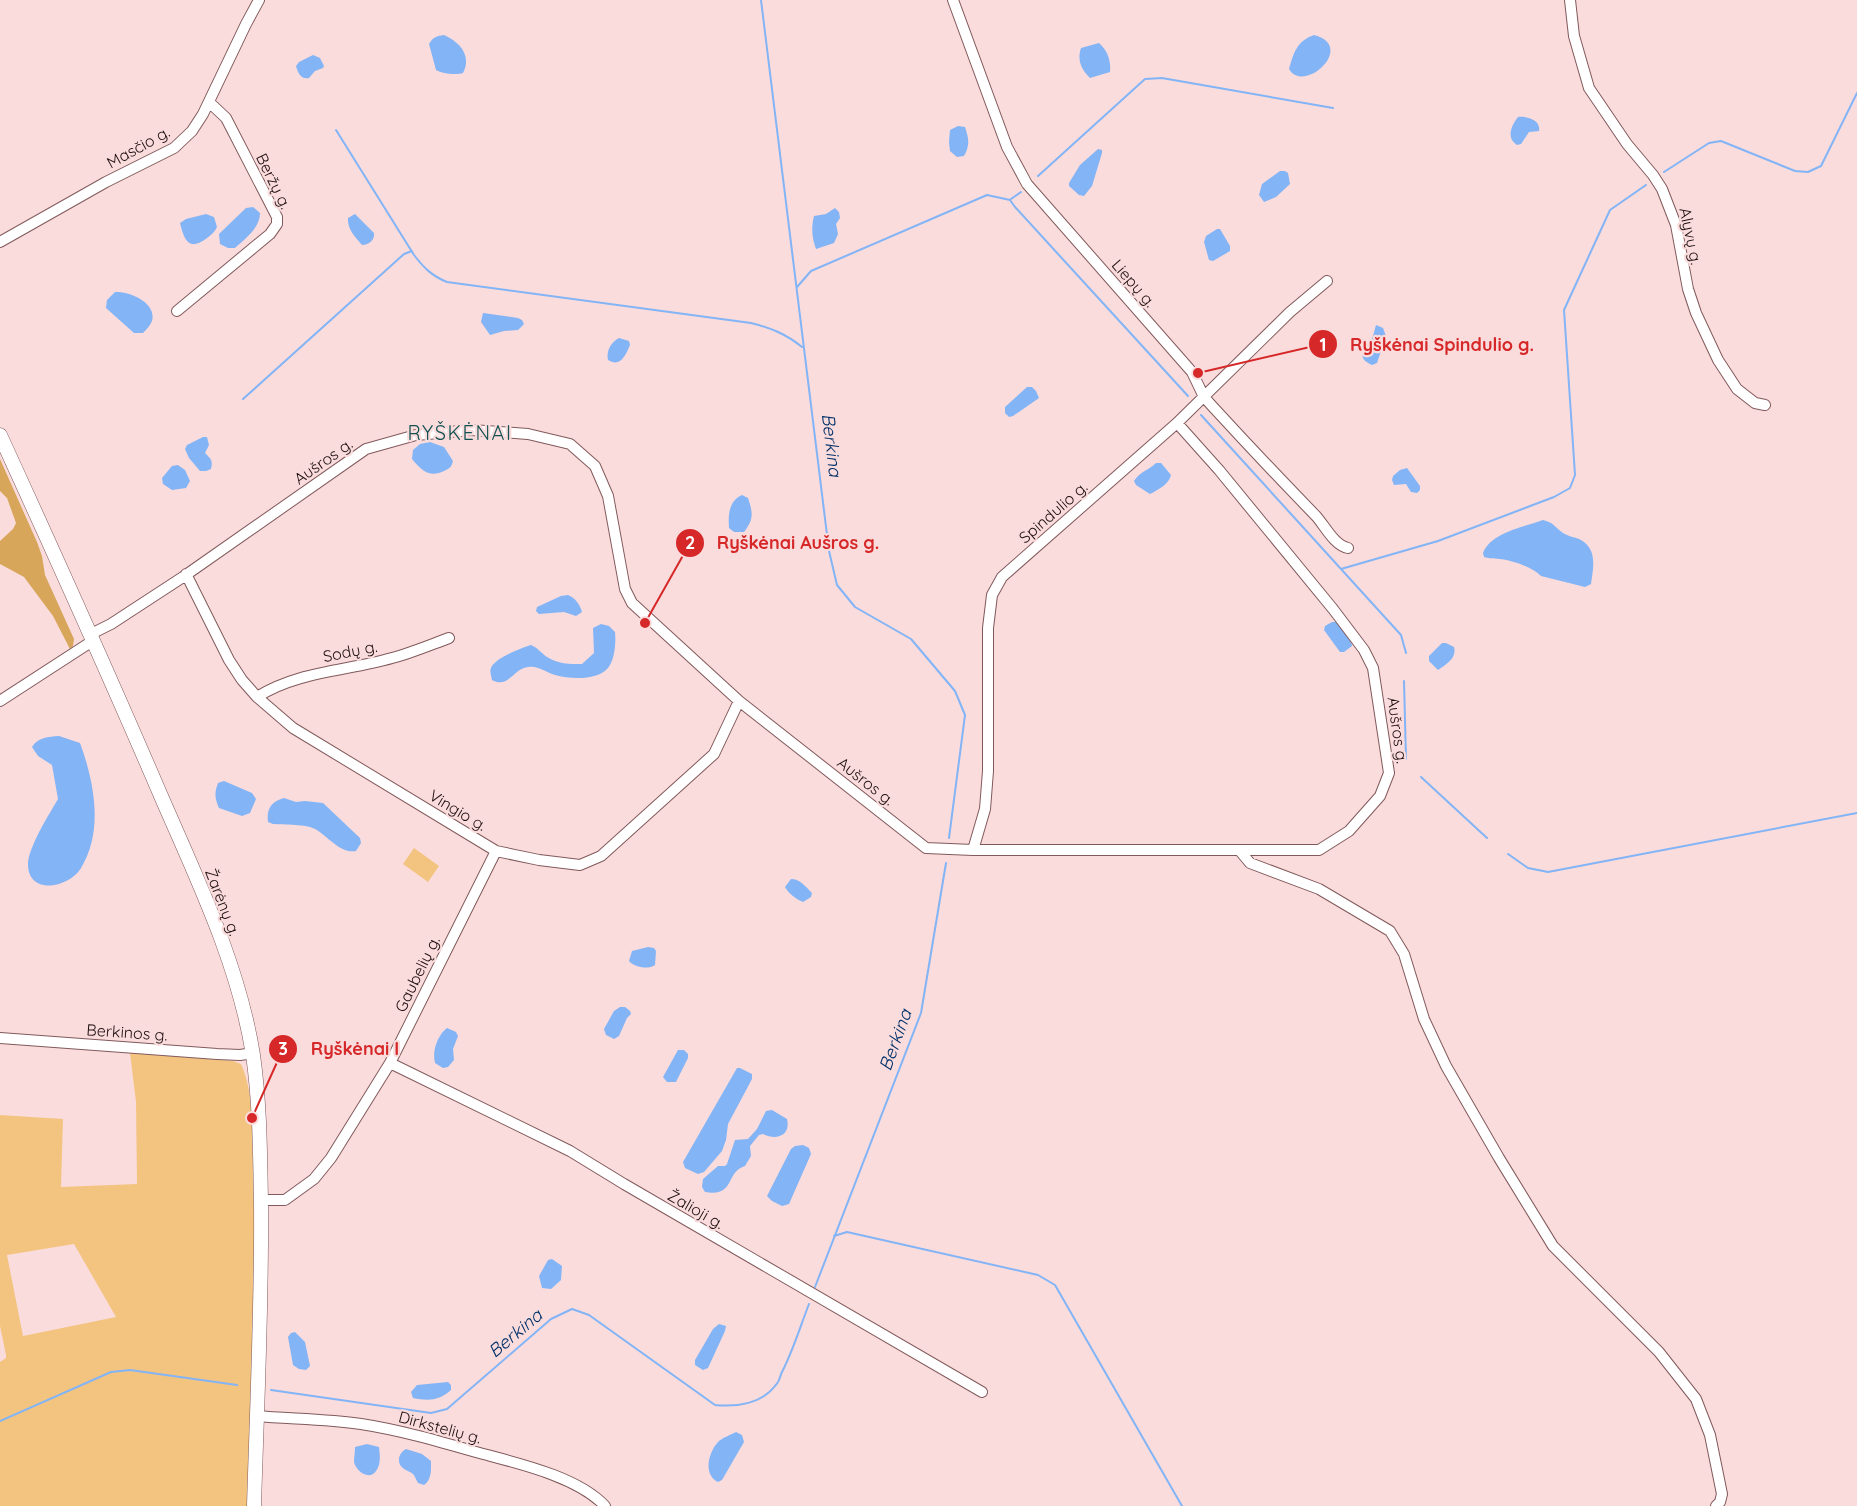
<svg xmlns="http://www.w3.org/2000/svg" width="1857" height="1506" font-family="Quicksand,sans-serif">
<rect width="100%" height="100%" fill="#fadcdd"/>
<path fill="#f3c480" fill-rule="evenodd" d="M414,848L439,866L428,882L403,864Z
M130,1053L233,1061L241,1064C255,1094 252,1139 253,1172C257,1283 251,1395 248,1506H0V1362L6,1358V1355L0,1326V1115L63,1119L61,1187L137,1184L136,1102ZM74,1244L116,1317L23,1336L7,1255Z"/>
<path fill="#d8a65b" d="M0,459L37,542L42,556L45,575L74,639L73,646L70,649L53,616L24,577L0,564V541L13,529L16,523L7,498L0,491Z"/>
<path fill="#82b4f6" d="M444,35C460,42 472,56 463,73C456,75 443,74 436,70L429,44C433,37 437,36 444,35Z
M1314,35C1357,46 1304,95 1289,69C1294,52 1297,41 1314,35Z
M1099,43C1108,51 1111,61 1110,72L1090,78C1081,69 1077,60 1081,48Z
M313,55L320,58L324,66L323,68L315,71L309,78C301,80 298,73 296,66L299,62Z
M1518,117C1527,116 1541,120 1539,131L1529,132L1521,144L1517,145C1506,138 1511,126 1518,117Z
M958,126L965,127C969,139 970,145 964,156L957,157L950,151L949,142L950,130Z
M1098,149L1102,150V153L1092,186L1084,196L1079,195L1069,186V183L1080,165Z
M1280,171H1285L1288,173L1290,184L1276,197L1264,202L1259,195L1262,184Z
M253,207L260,213C260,228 245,239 235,248H228L220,244L219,234L246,208Z
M835,208L839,212L840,218L836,224L838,234L834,243L816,249C812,238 811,228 814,216L826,214Z
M206,214L214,217L217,227C214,233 212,234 207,238C189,252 184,240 180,223L186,219Z
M355,214L374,233C375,240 369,245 362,245C355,237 347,229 348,218Z
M1217,229H1220L1230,246V251L1213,261L1209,260L1204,242L1206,236Z
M115,292C130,291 157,303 152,321C150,326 146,330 143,333H134L106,308L107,300Z
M483,313L518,318L522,320L524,324L518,330L504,331L490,335L481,322Z
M1376,325L1383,328L1386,336L1377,363L1372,365C1352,356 1369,348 1373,336C1374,332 1375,329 1376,325Z
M619,338L629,341L630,345C626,354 621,368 608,360C606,351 611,342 619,338Z
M1027,387H1032L1036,391L1039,398L1013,416L1009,417L1005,413V407Z
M203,437H207L209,445L205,453C211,459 213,460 211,469L206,471H200L189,458L185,449L187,445Z
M430,442L444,447L453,461C451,468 450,468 444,471C430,478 422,471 412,459L413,450L420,444Z
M1156,463H1161L1171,475C1169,484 1158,490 1150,494L1136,485L1134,481C1139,472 1149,470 1156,463Z
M178,465L185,470L190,481L186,488L172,490L163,484L162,478L172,466Z
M1407,468L1420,486V490L1417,493L1411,492L1406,484L1394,485L1392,480L1393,476L1400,470Z
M742,495L748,498C753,513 754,519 744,532H734L729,528C728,514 729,501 742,495Z
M1543,520C1555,523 1554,527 1563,533C1569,537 1576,537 1581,540C1598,550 1593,568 1591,584L1585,587L1541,576C1532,567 1512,560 1499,559C1494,558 1490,559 1484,557L1483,553C1491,532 1524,527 1543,520Z
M568,595C575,598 580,604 582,612L576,616L564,612L539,614L536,611L537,607L561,596Z
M1332,622H1336L1351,641L1352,646L1344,652H1340L1324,630L1325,626Z
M601,624L609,626L615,632C616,642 615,660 608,668C597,681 570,679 555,675C546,672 537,665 528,667C513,669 508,689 492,680C491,675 489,670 492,666C498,657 521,648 531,645C538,648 541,653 547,657C558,664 569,664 582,664L594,653L593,628Z
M1442,643H1446L1454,647C1457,658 1447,664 1438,670L1429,661V656Z
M59,736L80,743C94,781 104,831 81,868C70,887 30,896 28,866C27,849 50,813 58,799L52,765L38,756L32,747C38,737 48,737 59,736Z
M224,781L252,793L256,799L250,813L242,816L219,808C215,799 214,793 218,783Z
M284,798L296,802L305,801L323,803L360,838L361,843L356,851C340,854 328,836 315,829C307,824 284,825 273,824L268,822C266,809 272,801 284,798Z
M791,879C800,879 806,887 812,893L811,897L803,902C796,899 789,894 785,887Z
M648,947L654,948L656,951L655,965C648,970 634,967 629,961L632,951Z
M620,1007H625L630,1011L631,1014L627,1018L619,1036L614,1039L606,1035L604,1029L614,1011Z
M447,1028L456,1032L458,1036L453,1049L454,1060L448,1067L443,1068L435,1063C432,1051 437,1036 447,1028Z
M678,1050H684L688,1054V1058L676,1082H667L663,1077Z
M737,1068H740L752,1074V1079L728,1124L726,1140L722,1151L704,1172L698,1174L685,1168L683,1162Z
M772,1110L787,1119C791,1135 777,1141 763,1134L759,1135L750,1146L751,1156L745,1166C725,1172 736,1197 705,1192L702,1187L703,1179L718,1166H725L727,1164L735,1140L748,1139L757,1129L766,1111Z
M803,1145L809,1148L811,1154L789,1204L782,1206L772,1201L767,1196L791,1149L795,1146Z
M552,1259L562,1266L561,1280L551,1289L542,1288L539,1276L548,1260Z
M719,1324L726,1326L725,1331L708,1368L703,1370L695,1365V1360L713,1329Z
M295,1332L305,1342L310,1366L306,1370L299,1369L293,1365L288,1337L291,1333Z
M448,1382L451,1385V1390C439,1401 428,1401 413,1398L411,1392L417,1385Z
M736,1432L742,1435L744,1442L722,1480L718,1482C703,1475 708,1453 718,1442C722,1438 730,1435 736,1432Z
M367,1444L379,1447C380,1454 381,1465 376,1471C369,1481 356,1471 354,1462C354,1458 355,1452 355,1447Z
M406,1449L422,1454L431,1461C431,1469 432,1480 424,1485L418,1483C416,1480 415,1476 413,1474C411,1472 407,1471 404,1469C396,1464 398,1453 406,1449Z"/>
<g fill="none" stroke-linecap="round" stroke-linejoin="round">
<path stroke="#82b4f6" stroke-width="2" d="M761,0L829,551L837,585L855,607L911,639L955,691L965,715L949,838
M336,130L414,255C424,268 432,276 447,282L751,323C771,328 786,334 802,347
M1664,172L1709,143L1721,141L1795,171L1808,172L1821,166L1857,93
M1038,176L1145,79L1162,78L1333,108
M1011,199L1021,192
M797,287L811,271L987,195L1010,200L1015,207L1188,396
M243,399L404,254L412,251
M1201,415L1401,635L1406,653
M1341,569L1438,541L1554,497L1570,488L1575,475L1564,310L1610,210L1646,185
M1404,681L1406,759
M1421,777L1487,838
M1508,854L1528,868L1548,872L1857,813
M834,1236L847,1232L1038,1275L1055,1285L1182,1506
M815,1287L921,1013L946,863
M271,1390L431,1413L447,1409L551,1319L572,1309L589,1315L715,1405C736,1407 761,1404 775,1386C778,1383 780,1378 781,1374C793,1351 800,1327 809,1304
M0,1421L111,1372L130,1370L237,1385"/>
<defs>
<path id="minor" d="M953,0L1007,147L1027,184L1192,372L1204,397L1213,407C1247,444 1281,480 1316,516C1325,526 1334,545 1348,548
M1570,0L1574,36L1589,88L1627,144L1653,175L1662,189L1676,225L1688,289L1696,313L1718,360L1737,389L1755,403L1765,405
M0,242L106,182L174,148L192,131L203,114L246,24L259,0
M177,311L270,234L277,224V217L226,118L209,102
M186,574L229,660L242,680L257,697L293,728L496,851L539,860L580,865L601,856L714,754L739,701
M91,634L111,624L183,577L366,449L416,435L472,430L528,434L570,444L595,466L608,496L625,589L632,603L739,701L926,848L973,850H1319L1349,831L1380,796L1389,773L1373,668L1364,650L1333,609L1219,470L1177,423
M257,697C298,671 347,671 392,658C411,653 430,645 449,638
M0,701L94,640
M973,850L985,809L988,771V628L992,595L1002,577L1177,423L1290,312L1327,281
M1240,851L1250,863L1319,889L1390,931L1404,954L1424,1019L1446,1066L1499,1158L1553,1246L1659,1352L1696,1399L1710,1435L1722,1494L1720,1502L1716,1506
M0,1038L217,1054L240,1055L253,1053
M390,1063L570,1151L624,1184L982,1392
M261,1200H285L314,1179L331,1158L390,1063L496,851
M256,1416C291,1419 327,1419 361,1424C400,1430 438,1441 476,1452C516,1463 577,1476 605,1506"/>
<path id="major" d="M0,435C55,555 109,675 161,796C197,879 239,965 253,1055C260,1104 260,1152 261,1202C262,1303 257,1405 254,1506"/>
</defs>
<use href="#minor" stroke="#82595b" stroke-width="12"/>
<use href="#major" stroke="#82595b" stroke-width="15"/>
<use href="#minor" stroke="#fff" stroke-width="10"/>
<use href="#major" stroke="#fff" stroke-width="14"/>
</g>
<g text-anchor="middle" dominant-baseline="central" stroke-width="4.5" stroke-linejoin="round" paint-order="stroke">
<g font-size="16" fill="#1e0e0f" stroke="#fadcdd">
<text transform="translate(138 147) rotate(-29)">Masčio g.</text>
<text transform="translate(274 181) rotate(64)">Beržų g.</text>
<text transform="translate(1691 236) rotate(78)">Alyvų g.</text>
<text transform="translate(1134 283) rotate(49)">Liepų g.</text>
<text transform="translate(323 461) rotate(-35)">Aušros g.</text>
<text transform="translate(1053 512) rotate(-41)">Spindulio g.</text>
<text transform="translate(350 651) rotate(-11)">Sodų g.</text>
<text transform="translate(1398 730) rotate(82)">Aušros g.</text>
<text transform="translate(866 781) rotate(38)">Aušros g.</text>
<text transform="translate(458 810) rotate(31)">Vingio g.</text>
<text transform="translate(223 902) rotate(69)">Žarėnų g.</text>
<text transform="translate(417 974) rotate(-64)">Gaubelių g.</text>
<text transform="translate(127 1032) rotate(4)">Berkinos g.</text>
<text transform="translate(696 1209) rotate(30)">Žalioji g.</text>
<text transform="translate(440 1427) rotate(15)">Dirkstelių g.</text>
</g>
<g font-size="18" font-style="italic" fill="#003069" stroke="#fadcdd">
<text transform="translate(832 445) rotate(83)">Berkina</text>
<text transform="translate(895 1040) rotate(-70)">Berkina</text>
<text transform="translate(515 1333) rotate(-40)">Berkina</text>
</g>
<g font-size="20" letter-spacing="1.5" fill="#125050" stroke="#fadcdd">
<text x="460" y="432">RYŠKĖNAI</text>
</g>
</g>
<path fill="none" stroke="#d62828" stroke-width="2" d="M1198 373L1323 344M645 623L690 543M252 1118L283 1049"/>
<g fill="#d62828" stroke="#fadcdd" stroke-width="2">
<circle cx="1198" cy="373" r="6"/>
<circle cx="645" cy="623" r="6"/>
<circle cx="252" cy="1118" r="6"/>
<circle cx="1323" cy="344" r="15"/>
<circle cx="690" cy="543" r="15"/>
<circle cx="283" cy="1049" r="15"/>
</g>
<g font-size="18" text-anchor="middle" font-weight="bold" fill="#fff">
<text x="1323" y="351">1</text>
<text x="690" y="549">2</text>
<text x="283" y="1055">3</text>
</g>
<g font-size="18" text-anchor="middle" font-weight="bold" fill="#d62828" stroke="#fadcdd" stroke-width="4.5" stroke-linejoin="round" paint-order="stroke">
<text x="1442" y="351">Ryškėnai Spindulio g.</text>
<text x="798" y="549">Ryškėnai Aušros g.</text>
<text x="355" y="1055">Ryškėnai I</text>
</g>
</svg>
